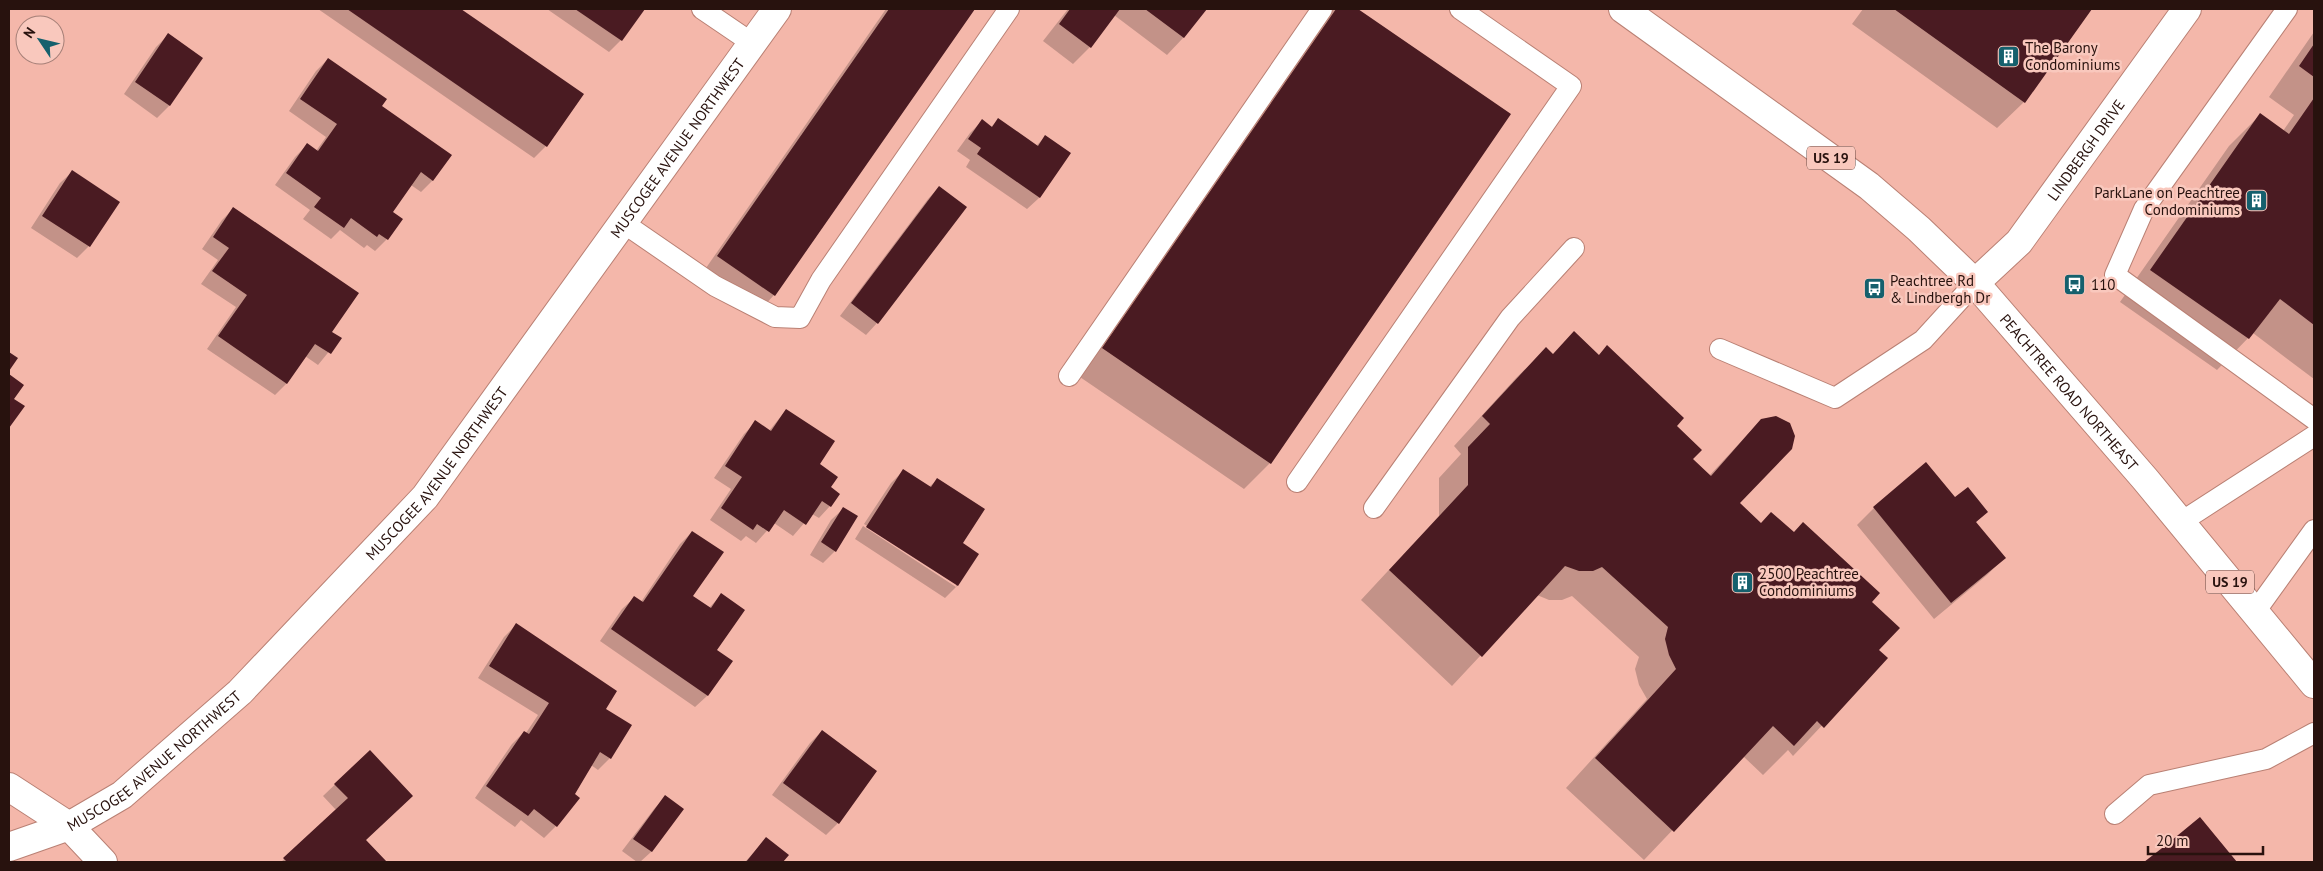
<svg xmlns="http://www.w3.org/2000/svg" width="2323" height="871" font-family="'PT Sans',sans-serif">
<rect width="100%" height="100%" fill="#f4b7aa"/>
<path fill="#0003" d="M318,9H458L582,95L546,146L534,158Z
M547,9H643L621,40L609,52Z
M886,9H973L774,295L763,307L706,268Z
M1068,9H1205L1183,38L1167,55L1114,15L1090,47L1073,64L1043,41Z
M1334,9H1356L1510,114L1270,463L1244,489L1077,375L1317,26Z
M1863,9H2090L2024,102L1997,128L1852,24Z
M2314,32V379L2253,333L2217,370L2120,302L2229,146L2260,115L2283,131L2294,115L2269,97Z
M168,35L201,59L169,106L157,118L124,94L156,47Z
M328,59L381,106L433,180L421,192L411,185L391,212L401,219L387,239L375,251L367,245L364,248L340,230L331,239L303,219L310,210L275,185L295,157L307,145L316,151L326,137L289,111L316,71Z
M998,120L1036,146L1045,137L1069,153L1039,198L1027,209L966,167L970,160L957,151L970,133L982,121L991,127Z
M72,172L89,246L77,258L31,228L60,183Z
M939,187L877,323L866,335L840,316L928,199Z
M233,209L331,332L340,338L318,365L305,356L287,383L275,395L207,349L236,307L201,284L218,260L202,249L222,220Z
M1607,347L1675,426L1692,459L1709,476L1761,420L1738,503L1761,524L1870,602L1877,650L1886,658L1793,756L1788,750L1763,775L1743,756L1644,860L1566,788L1647,699L1639,685L1635,669L1639,657L1572,596L1562,600H1549L1537,595L1452,686L1361,600L1439,516V478L1461,454L1454,446L1516,378L1546,349L1552,355L1598,356Z
M9,376L22,385L13,399L23,407L9,426Z
M786,410L818,464L829,488L830,506L819,518L812,514L793,536L774,523L756,543L746,536L741,541L710,520L731,489L714,478L744,434L756,422L769,431Z
M1926,464L1955,499L1986,512L1975,523L2004,558L1987,575L1934,619L1857,525L1874,508Z
M903,471L929,487L938,479L961,544L977,554L956,587V584L864,524L891,483Z
M843,509L835,551L823,563L810,555L831,520Z
M863,526L956,587L945,598L855,539Z
M692,532L691,596L709,608L721,595L716,651L731,661L707,696L695,707L600,641L622,609L634,598L641,602L680,544Z
M516,625L604,710L610,758L598,770L591,765L556,826L544,838L521,820L515,827L475,798L512,744L524,732L526,733L538,715L478,678L504,637Z
M822,731L876,771L838,823L826,835L772,795L810,743Z
M370,751L365,840L386,862H281L337,811L323,796Z
M665,797L683,809L651,852L640,862H637L622,851L654,809Z
M2200,819L2235,862H2146Z
M766,839L787,855L782,862H745Z"/>
<path fill="#4a1b22" d="M347,9H461L584,94L547,147Z
M575,9H645L622,41Z
M889,9H975L775,296L717,256Z
M1070,9H1120L1091,48L1059,24Z
M1145,9H1207L1184,38Z
M1336,9H1358L1511,114L1271,464L1102,348Z
M1894,9H2092L2025,103Z
M168,33L203,58L170,106L135,82Z
M2314,44V77L2299,66Z
M328,58L387,99L382,106L452,155L433,181L421,172L393,212L403,219L388,240L379,234L377,237L351,218L344,228L314,207L321,198L286,173L307,143L318,151L337,124L300,99Z
M2314,98V325L2280,299L2249,339L2150,270L2260,113L2289,134Z
M998,118L1038,146L1045,135L1071,153L1040,198L977,154L981,148L968,139L982,119L992,127Z
M72,170L120,202L90,247L42,216Z
M939,186L967,207L878,324L851,303Z
M233,207L359,293L332,332L342,338L331,354L315,344L287,384L218,336L247,295L212,271L229,248L213,237Z
M1574,331L1599,355L1607,345L1684,418L1677,426L1702,450L1693,459L1711,476L1761,419L1776,416L1790,423L1795,436L1792,449L1740,503L1761,523L1771,512L1794,532L1803,522L1880,593L1872,602L1900,628L1879,650L1888,658L1824,728L1817,721L1794,746L1773,726L1674,832L1595,758L1676,669L1669,655L1665,639L1668,627L1602,567L1593,571H1579L1565,566L1482,657L1389,570L1468,485V447L1490,424L1482,416L1546,347L1553,354Z
M9,352L18,358L9,371Z
M9,374L24,385L14,399L25,406L9,428Z
M786,409L835,441L820,464L838,477L831,487L840,494L831,507L822,501L806,525L784,510L769,532L757,524L753,530L721,508L742,477L725,466L755,420L771,431Z
M1926,462L1955,497L1968,487L1988,512L1976,522L2006,558L1951,603L1873,507Z
M903,469L931,487L937,478L985,509L963,543L979,554L958,586L866,527Z
M843,507L858,516L836,552L821,542Z
M692,531L724,552L693,596L711,608L721,593L745,610L717,650L733,661L708,696L611,629L634,596L643,602Z
M516,623L617,691L606,709L632,725L611,759L600,752L575,794L580,798L557,827L534,809L528,816L486,786L524,731L529,734L549,703L489,666Z
M822,730L877,771L839,824L783,783Z
M370,750L413,796L366,840L387,862H287L283,858L348,798L334,784Z
M665,795L684,809L652,852L633,839Z
M2200,817L2237,862H2144L2166,845Z
M766,837L789,855L783,862H746Z"/>
<g fill="none" stroke-linecap="round" stroke-linejoin="round">
<defs>
<path id="service" d="M702,9L752,43
M2287,9L2144,209L2115,275L2314,419
M622,222L715,286L775,317L800,318L821,280L1009,9
M1720,349L1835,398L1923,340L1975,283
M1069,376L1322,9
M1297,482L1571,86L1460,9
M1374,508L1510,318L1574,248
M2181,522L2314,436
M2255,612L2314,530
M2115,814L2149,785L2266,759L2314,733"/>
<g id="minor">
<path d="M9,787L69,826L103,862"/>
<path id="s1" d="M9,847L69,826L122,795L240,692L425,497L777,9"/>
</g>
<g id="secondary">
<path id="s2" d="M1975,283L2019,242L2187,9"/>
</g>
<g id="trunk">
<path id="s3" d="M1623,9L1869,186L1919,229L1975,283L2145,479L2314,684"/>
</g>
</defs>
<use href="#service" stroke="#b98074" stroke-width="22"/>
<use href="#minor" stroke="#b98074" stroke-width="30"/>
<use href="#secondary" stroke="#b98074" stroke-width="30"/>
<use href="#trunk" stroke="#b98074" stroke-width="30"/>
<use href="#service" stroke="#fff" stroke-width="20"/>
<use href="#minor" stroke="#fff" stroke-width="28"/>
<use href="#secondary" stroke="#fff" stroke-width="28"/>
<use href="#trunk" stroke="#fff" stroke-width="28"/>
</g>
<defs>
<symbol id="building-square" viewBox="-11 -11 22 22"><rect x="-9" y="-9" width="18" height="18" rx="4" fill="#15606d" stroke="#f9c8bd"/><path d="M-4-6H4V6H1V3H-1V6H-4ZM-2.5-4.3h1.7v1.8h-1.7ZM.8-4.3h1.7v1.8H.8ZM-2.5-1h1.7V.8h-1.7ZM.8-1h1.7V.8H.8Z" fill="#fff"/></symbol>
<symbol id="bus-square" viewBox="-11 -11 22 22"><rect x="-9" y="-9" width="18" height="18" rx="4" fill="#15606d" stroke="#f9c8bd"/><path d="M-5-6H5V4H4V6H2V4H-2V6H-4V4H-5ZM-3.5-4V0h7V-4ZM-3.5 1.2v1.5H-2V1.2ZM2 1.2v1.5H3.5V1.2Z" fill="#fff"/></symbol>
</defs>
<g fill-rule="evenodd">
<use href="#building-square" x="1996" y="44" width="25" height="25"/>
<use href="#building-square" x="2244" y="188" width="25" height="25"/>
<use href="#bus-square" x="2062" y="272" width="25" height="25"/>
<use href="#bus-square" x="1862" y="276" width="25" height="25"/>
<use href="#building-square" x="1730" y="570" width="25" height="25"/>
</g>
<g text-anchor="middle" dominant-baseline="central" stroke-width="5" stroke-linejoin="round" paint-order="stroke">
<g fill="#f9c8bd" stroke="#674942" stroke-width="1">
<rect x="1807" y="146.5" width="48" height="23" rx="4"/>
<rect x="2206" y="570.5" width="48" height="23" rx="4"/>
</g>
<g font-size="14" font-weight="bold" fill="#28120e">
<text x="1831" y="158">US 19</text>
<text x="2230" y="582">US 19</text>
</g>
<g font-size="15" fill="#28120e" stroke="#f9c8bd" text-anchor="start">
<text x="2025" y="47">The Barony<tspan x="2025" dy="17">Condominiums</tspan></text>
<text x="2240" y="192" text-anchor="end">ParkLane on Peachtree<tspan x="2240" dy="17">Condominiums</tspan></text>
<text x="1890" y="280">Peachtree Rd<tspan x="1890" dy="17">&amp; Lindbergh Dr</tspan></text>
<text x="2091" y="284">110</text>
<text x="1759" y="573">2500 Peachtree<tspan x="1759" dy="17">Condominiums</tspan></text>
</g>
<g font-size="15" fill="#28120e" stroke="#f9c8bd">
<text stroke="none"><textPath href="#s1" startOffset="981">MUSCOGEE AVENUE NORTHWEST</textPath></text>
<text stroke="none"><textPath href="#s2" startOffset="174">LINDBERGH DRIVE</textPath></text>
<text stroke="none"><textPath href="#s3" startOffset="591">PEACHTREE ROAD NORTHEAST</textPath></text>
<text stroke="none"><textPath href="#s1" startOffset="576">MUSCOGEE AVENUE NORTHWEST</textPath></text>
<text stroke="none"><textPath href="#s1" startOffset="171">MUSCOGEE AVENUE NORTHWEST</textPath></text>
</g>
</g>
<rect width="2323" height="871" fill="none" stroke="#28120e" stroke-width="20"/>
<g transform="translate(40 40) rotate(305)"><circle r="24" fill="#f9c8bd" stroke="#a57f77"/>
<path d="M0-4L9 19L0 12L-9 19Z" fill="#15606d"/>
<text y="-8" font-size="14" font-weight="bold" text-anchor="middle" fill="#28120e">N</text>
</g>
<path d="M2148 846v8h115v-8" fill="none" stroke="#28120e" stroke-width="2.5"/>
<text x="2156" y="846" font-size="15" fill="#28120e" stroke="#f9c8bd" stroke-width="4" paint-order="stroke">20 m</text>
</svg>
